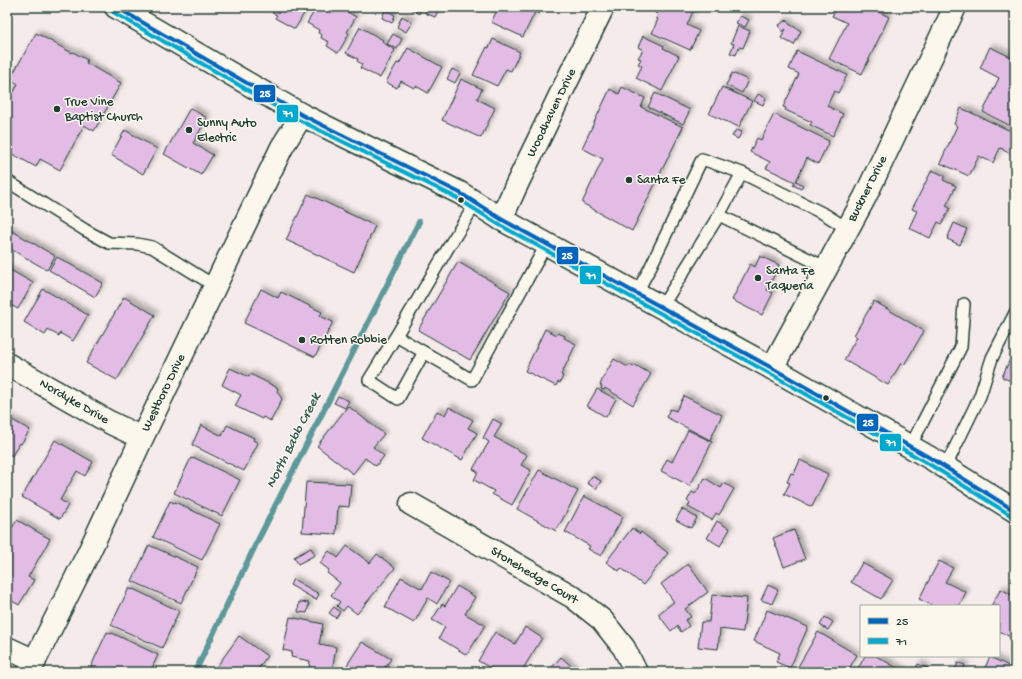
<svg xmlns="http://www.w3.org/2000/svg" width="1022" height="679" font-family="'Gochi Hand',sans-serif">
<defs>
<filter id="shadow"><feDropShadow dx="3.5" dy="-3.5" stdDeviation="2" flood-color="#0004"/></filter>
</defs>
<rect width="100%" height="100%" fill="#f6ebeb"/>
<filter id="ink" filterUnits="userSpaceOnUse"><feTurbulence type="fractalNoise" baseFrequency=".025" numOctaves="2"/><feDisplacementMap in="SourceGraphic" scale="8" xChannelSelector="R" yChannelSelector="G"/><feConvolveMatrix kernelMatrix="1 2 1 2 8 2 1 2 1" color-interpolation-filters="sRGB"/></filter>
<g filter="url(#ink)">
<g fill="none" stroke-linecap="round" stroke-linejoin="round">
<path stroke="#5d999b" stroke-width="6" d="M195,672L255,546L419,222"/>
</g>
<path fill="#e2bce5" stroke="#1f3d34" filter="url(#shadow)" d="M268,7H300L306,10L295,29L275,18L277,15L272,13L274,10Z
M317,7H348L346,11L356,17L347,32L349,34L338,53L327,46L329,42L321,38L322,35L318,33L319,30L307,23Z
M407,7H422L419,14Z
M428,7H440L435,17L425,13Z
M466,7H480L476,13Z
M499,7H542L539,14L535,12L523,37L491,22Z
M658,7H695L687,25L699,31L690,50L652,33L658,19L656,18L658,14L655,13Z
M837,7H869L889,17L862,74L829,59L847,23L832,16Z
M385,10L395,15L392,23L382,18Z
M402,16L412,22L406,32L397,27Z
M740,16L749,20L745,27L736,23Z
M787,20L789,24L801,31L794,45L781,38L786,29L782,32L779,25Z
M738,26L750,31L743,48L739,47L736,55L730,53L734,44L731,43Z
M360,27L383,40L382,42L395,50L380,78L360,68L362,64L357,61L358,59L346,53Z
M36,33L72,53L73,52L87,60L86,63L121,83L94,131L84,125L60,170L40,159L36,167L7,151L11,142L7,140V88L14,92L18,84L10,79Z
M393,34L402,39L397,49L387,44Z
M643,36L664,46L663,48L679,56L662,91L636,78L642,66L638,64L641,59L638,58L643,50L638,47Z
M493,39L520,52L511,71L506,69L497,86L473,75L487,47L489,48Z
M990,47L1015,59V64L1011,74L1015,76V128L983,112L999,78L980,68Z
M408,48L442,67L428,93L416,86L414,88L401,81L397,88L386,82L397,63L399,64Z
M797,51L847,75L838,93L834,91L827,106L843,114L833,136L810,125L812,122L785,110L786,108L783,107L799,74L789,69Z
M452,69L460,73L455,83L447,79Z
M732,73L748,80L742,93L726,85Z
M461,79L482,89L477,99L495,108L481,138L442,120Z
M622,87L645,98L641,107L683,127L632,231L582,203L603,159L582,148L610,89L619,94Z
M722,87L752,101L739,127L709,114Z
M655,93L690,110L683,124L648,107Z
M758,94L766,98L763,105L754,101Z
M190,108L207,118L193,143L213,155L201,175L164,154Z
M961,108L1015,133V156L1003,150V149L1000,148L993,163L979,156L969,176L940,163L957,126L954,124Z
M774,114L829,141L818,164L807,158L796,181L803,185L801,189L793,185L795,182L766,168L770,162L750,152L757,138L761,140Z
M125,130L157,149L143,174L111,155Z
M736,130L742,132L738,139L732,136Z
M932,170L945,176L943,180L956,186L946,206L950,208L942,224L938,222L930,238L909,228L917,211L912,209Z
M308,194L375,226L354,272L286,240Z
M954,223L967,229L960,245L947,239Z
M7,228L55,256L47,270L7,247Z
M760,256L779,265L767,290L773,293L762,315L732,300L750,264L755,267Z
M57,257L103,283L95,297L49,270Z
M458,262L510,292L470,360L418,330Z
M7,268L33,283L18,309L7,303Z
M43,289L88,315L73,341L60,333L59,336L48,330L45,335L24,322Z
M261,289L278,298L281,292L322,312L320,316L333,322L315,357L244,323Z
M124,297L155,315L117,380L86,363Z
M874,301L924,331L904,365L901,363L888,385L844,360L857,337L854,335Z
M545,329L557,335L558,333L565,336L564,338L576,344L561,375L563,376L560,383L558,382L556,386L525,371Z
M1012,355L1015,356V383L1002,377Z
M614,359L628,367L630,365L633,367L635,365L651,374L633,405L605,388L604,390L601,389L602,386L600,385L603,378Z
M230,368L249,377L250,374L278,388L277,391L282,399L271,421L263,417L262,419L235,406L241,395L222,385Z
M597,389L616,399L606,417L587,406Z
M338,396L349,401L345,408L334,403Z
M684,396L722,415L710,440L666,417L670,409L676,411Z
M348,406L384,434L373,447L384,456L376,466L365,458L353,474L317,446Z
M449,407L473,420L468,428L477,433L462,460L422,438L437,411L445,415Z
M7,417L30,430L21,444L19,443L12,456L7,453Z
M493,419L502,424L494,437L527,455L521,465L531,470L512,505L492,494L494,491L474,480L478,472L473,469L489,442L483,438Z
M201,425L222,436L227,425L254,438L253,440L258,443L244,471L192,445Z
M688,430L712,442L690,486L661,471L667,459L672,462Z
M55,440L93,462L85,476L77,471L60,500L68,505L60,519L22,497Z
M191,458L195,459V458L240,480L222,516L174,493Z
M800,460L828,474L812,507L784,494L790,483L787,482L791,473L794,474Z
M539,470L578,491L556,531L517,509Z
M592,476L601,481L596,489L587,483Z
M705,478L721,488L724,483L734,489L719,515L716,513L712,520L688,507L690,503L687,501L692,492L695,494Z
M306,482L351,484L349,507L338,506L336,534L302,532Z
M584,496L623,517L601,556L588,549L590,546L565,532Z
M170,501L174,503L175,502L220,524L202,560L153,537Z
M682,509L697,518L691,528L676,520Z
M17,520L50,539L28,577L34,580L19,605L7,598V549L9,545L7,544V536Z
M717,521L730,529L720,546L707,538Z
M632,528L640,534L641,532L668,553L643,585L621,568L619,571L606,562Z
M794,530L805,559L784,567L773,538Z
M149,545L198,567L181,603L132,581Z
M347,546L370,563L377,554L395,568L357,614L347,606L343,611L337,606L340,602L331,595L340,583L327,573L329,570L320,563L329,551L338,558Z
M311,548L315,555L298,564L294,557Z
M939,561L953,568L945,582L966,592L959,606H933L919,599Z
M862,563L893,580L881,599L851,582Z
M688,564L708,592L685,609L691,617L685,620L689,626L681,632L677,626L671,631L658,614L674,602L661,584Z
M431,572L449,582L437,604L428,598L414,623L385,607L401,577L422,589Z
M293,579L319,594L316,600L290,585Z
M768,585L778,590L772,604L761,600Z
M457,586L475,597L465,614L485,625L467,655L439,638L445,627L432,620L442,604L445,606Z
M129,588L132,590L133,589L179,611L162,648L111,625Z
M1001,589L1015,597V639L1012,638L999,631V606H991Z
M712,595L747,598L743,632L720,629L718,649L698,647L701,622H709Z
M299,602L309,603L307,613L298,612Z
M334,607L340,612L336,618L329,613Z
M767,610L808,627L790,668L776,662L780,653L754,641Z
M290,617L323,624L319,644L336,647L332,671L309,667L310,661L291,657L292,652L283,650Z
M825,617L833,622L828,630L820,625Z
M525,627L542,638L521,672H498L478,661L495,632L515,644Z
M107,632L111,634L112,633L158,655L150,672H98L91,668L93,663V662Z
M818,632L857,655L847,672H795Z
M239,636L267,656L256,672H213Z
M362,642L391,659L385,667L394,672H346L344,671L348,666L347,665Z
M865,656H876L904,672H856Z
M561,657L578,672H548Z
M990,657L1015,669V672H983Z
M958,663L965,665L962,672H954Z
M918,664L927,668L925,672H919L915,670Z"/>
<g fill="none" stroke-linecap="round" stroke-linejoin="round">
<defs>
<path id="lane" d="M7,181L85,230L109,243L137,244L152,247L215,286
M476,203L451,243L396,336L472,380L546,245
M719,215L827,268
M636,294L650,268L702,159L742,173L826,215L848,229
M661,308L719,215L742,173
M396,336L369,380L398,399L424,352
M910,447L961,347L964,304
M945,468L980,396L992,358L1015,313"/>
<path id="street" d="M501,219L517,184L603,7
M7,364L109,422L142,438
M772,368L865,197L955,7
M411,504L573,597L602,620L624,648L636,672
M7,648L35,661
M29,672L89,552L142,438L282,147L302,115"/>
<path id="secondary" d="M116,7L302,115L460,193L501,219L772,368L932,459L1015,511"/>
</defs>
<use href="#lane" stroke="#1f3d34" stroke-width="14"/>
<use href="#street" stroke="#1f3d34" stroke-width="25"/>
<use href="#secondary" stroke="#1f3d34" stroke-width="25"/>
<use href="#lane" stroke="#fbf7ec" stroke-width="11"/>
<use href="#street" stroke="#fbf7ec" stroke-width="22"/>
<use href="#secondary" stroke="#fbf7ec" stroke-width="22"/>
<defs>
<path id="bus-1" d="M116,7L302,115L460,193L501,219L772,368L932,459L1015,511"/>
<path id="bus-2" d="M113,12L299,120L457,198L498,224L769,373L929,464L1012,516"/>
</defs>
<use href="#bus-1" stroke="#fbf7ec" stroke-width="7"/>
<use href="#bus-2" stroke="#fbf7ec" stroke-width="7"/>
<use href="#bus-1" stroke="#0065bd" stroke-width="4"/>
<use href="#bus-2" stroke="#00a9ce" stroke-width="4"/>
</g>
</g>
<g fill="#1f3d34" stroke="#fbf7ec" stroke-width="1.5">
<circle cx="57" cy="109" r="4"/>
<circle cx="189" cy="130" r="4"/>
<circle cx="629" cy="180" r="4"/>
<circle cx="461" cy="200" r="3.5"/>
<circle cx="758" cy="278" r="4"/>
<circle cx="302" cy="340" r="4"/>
<circle cx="826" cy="398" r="3.5"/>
</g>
<g text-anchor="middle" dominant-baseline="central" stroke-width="3" stroke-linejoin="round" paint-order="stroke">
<g font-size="13" fill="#1f3d34" stroke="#fbf7ec" text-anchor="start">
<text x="65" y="102">True Vine<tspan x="65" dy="15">Baptist Church</tspan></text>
<text x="197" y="123">Sunny Auto<tspan x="197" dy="15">Electric</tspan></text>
<text x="637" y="180">Santa Fe</text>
<text x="766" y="271">Santa Fe<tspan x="766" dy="15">Taqueria</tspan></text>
<text x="310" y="340">Rotten Robbie</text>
</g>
<g font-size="13" fill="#1f3d34" stroke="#fbf7ec">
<text transform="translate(552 113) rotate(-64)">Woodhaven Drive</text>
<text transform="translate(868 189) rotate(-63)">Buckner Drive</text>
<text transform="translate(164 393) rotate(-64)">Westboro Drive</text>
<text transform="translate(74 402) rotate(30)">Nordyke Drive</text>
<text transform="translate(534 576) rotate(31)">Stonehedge Court</text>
</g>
<g font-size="14" font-style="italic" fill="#345c56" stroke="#fbf7ec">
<text transform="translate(294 441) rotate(-63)">North Babb Creek</text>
</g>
</g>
<g stroke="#fbf7ec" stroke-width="1.5">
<rect x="253" y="84" width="23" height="19" rx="4" fill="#0065bd"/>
<rect x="276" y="104" width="23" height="19" rx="4" fill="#00a9ce"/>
<rect x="556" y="246" width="23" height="19" rx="4" fill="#0065bd"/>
<rect x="579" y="265" width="23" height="20" rx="4" fill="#00a9ce"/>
<rect x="856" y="413" width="23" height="19" rx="4" fill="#0065bd"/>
<rect x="879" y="433" width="23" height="19" rx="4" fill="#00a9ce"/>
</g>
<g font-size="11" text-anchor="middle" font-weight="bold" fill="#fff">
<text x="265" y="97">25</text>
<text x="288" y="117">71</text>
<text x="567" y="259">25</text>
<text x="591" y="279">71</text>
<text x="868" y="426">25</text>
<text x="891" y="446">71</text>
</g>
<rect width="1022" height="679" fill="none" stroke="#fbf7ec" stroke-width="24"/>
<rect x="12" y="12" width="998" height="655" fill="none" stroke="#1f3d34" stroke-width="1.5" filter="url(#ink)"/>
<rect x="860" y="605" width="140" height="52" fill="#fbf7ec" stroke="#a3ada2"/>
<rect x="868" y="618" width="20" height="6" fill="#0065bd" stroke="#a3ada2"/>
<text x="896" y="625" font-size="12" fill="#1f3d34">25</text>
<rect x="868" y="638" width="20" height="6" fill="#00a9ce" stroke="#a3ada2"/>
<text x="896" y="645" font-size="12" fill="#1f3d34">71</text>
</svg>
